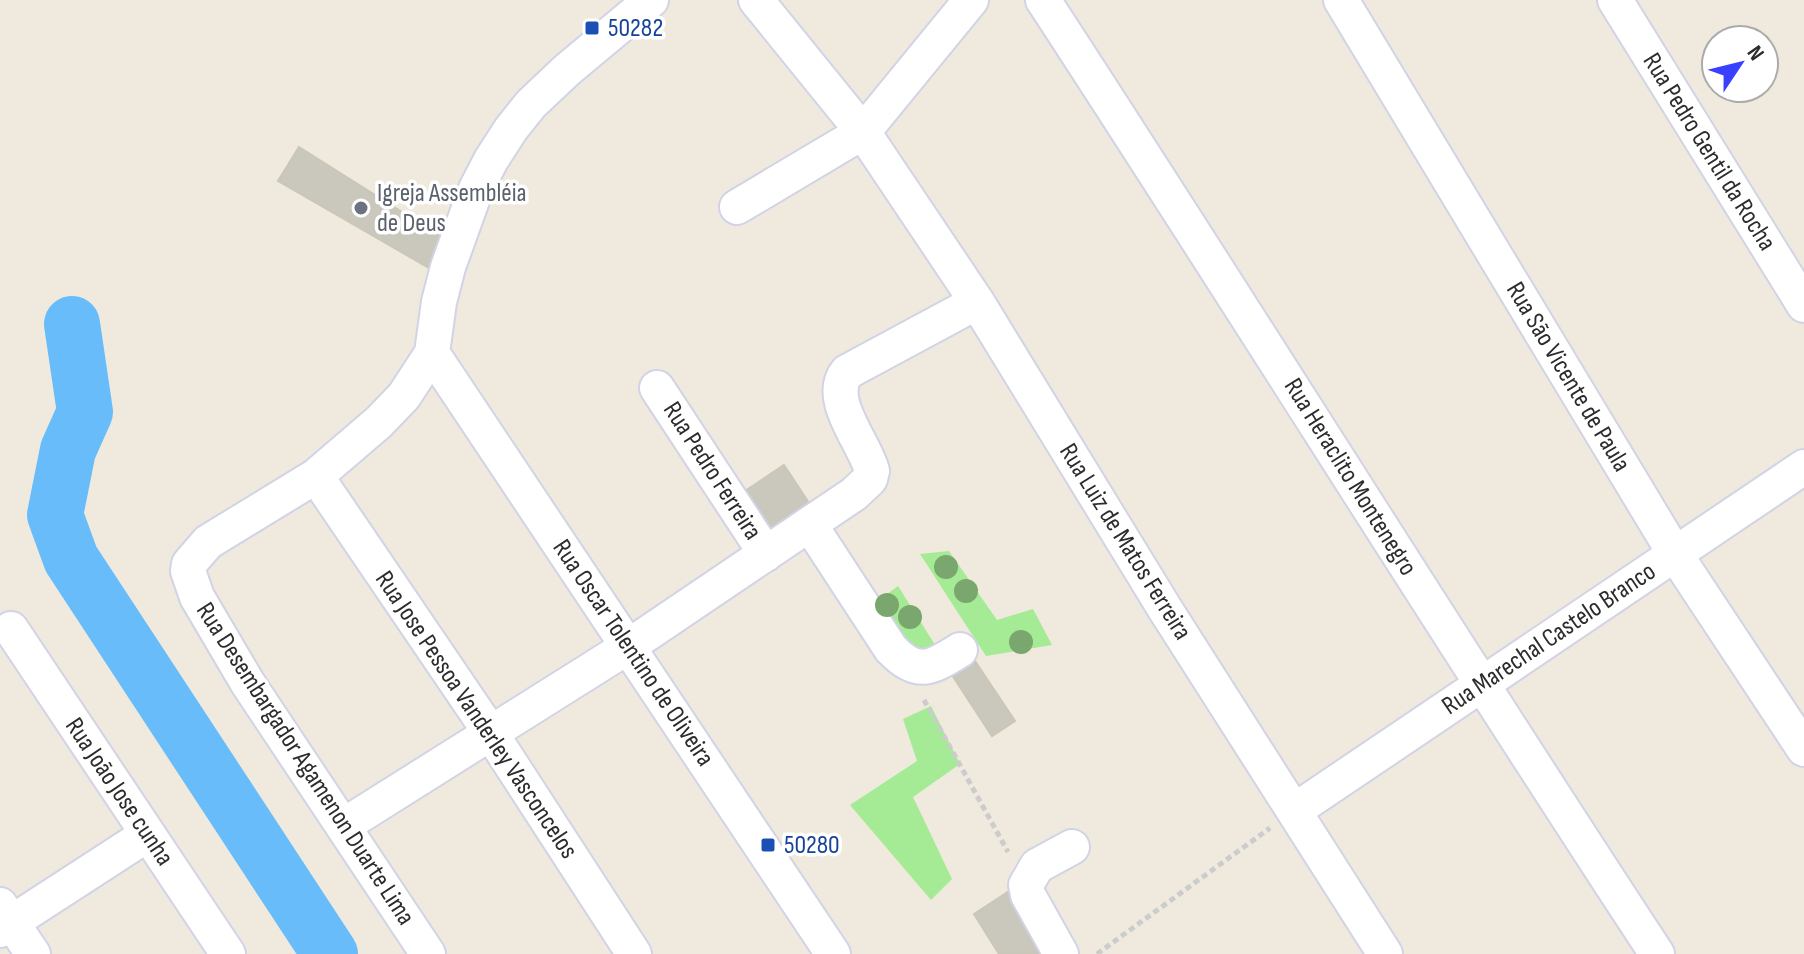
<svg xmlns="http://www.w3.org/2000/svg" width="1804" height="954" font-family="'Sofia Sans Condensed',sans-serif">
<rect width="100%" height="100%" fill="#efeadd"/>
<path fill="#a5ea95" d="M949,551L997,620L1033,609L1052,645L986,656L920,554Z
M898,586L937,648L904,657L871,606Z
M931,706L960,764L913,797L952,879L931,900L850,805L917,761L903,719Z"/>
<g fill="none" stroke-linecap="round" stroke-linejoin="round">
<path stroke="#68bcf9" stroke-width="56" d="M72,324L85,412L68,450L55,515L71,559L330,954"/>
</g>
<path fill="#cac7bd" stroke="#cbc7b6" stroke-width="2" d="M299,147L440,236L429,268L278,181Z
M784,465L813,509L774,534L745,491Z
M971,655L1015,721L992,736L950,672Z
M1011,890L1051,954H999L974,914Z"/>
<g fill="none" stroke-linecap="round" stroke-linejoin="round">
<defs>
<path id="minor" d="M756,0L863,132L977,302L1165,609L1385,954
M1043,0C1250,317 1449,638 1657,954
M1341,0L1675,554L1804,749
M1615,0L1804,305
M737,207L863,132L971,0
M432,353L833,954
M657,388L766,554
M316,476L490,732L634,954
M810,525L891,649C918,677 931,668 960,650
M11,629L228,954
M1294,811L1804,467
M343,826L629,646L854,494L870,479L872,471C865,443 825,399 847,372L977,302
M0,905L33,954
M0,930L148,834
M428,954L247,682L197,597L188,571L189,564L208,542L316,476L379,422L404,396L432,353L439,302L448,267L476,189L491,160L511,129L531,104L567,70L651,0
M1061,954L1028,895L1026,885L1037,866L1072,847"/>
</defs>
<use href="#minor" stroke="#d2d3e6" stroke-width="38"/>
<path stroke="#ccc" stroke-width="5" stroke-dasharray="6 4" stroke-linecap="butt" d="M924,700L1008,852
M1097,954L1270,828"/>
<use href="#minor" stroke="#fff" stroke-width="34"/>
</g>
<g fill="#79a76e">
<circle cx="946" cy="567" r="12"/>
<circle cx="966" cy="591" r="12"/>
<circle cx="887" cy="605" r="12"/>
<circle cx="910" cy="617" r="12"/>
<circle cx="1021" cy="642" r="12"/>
</g>
<g fill="#1a4fb4" stroke="#fff" stroke-width="3">
<rect x="584" y="20" width="16" height="16" rx="4"/>
<rect x="760" y="837" width="16" height="16" rx="4"/>
</g>
<circle fill="#6b7280" stroke="#fff" stroke-width="3" cx="361" cy="208" r="8"/>
<g text-anchor="middle" dominant-baseline="central" stroke-width="7" stroke-linejoin="round" paint-order="stroke">
<g font-size="26" fill="#164399" stroke="#fff" text-anchor="start">
<text x="608" y="28">50282</text>
<text x="784" y="845">50280</text>
</g>
<g font-size="26" fill="#2c2c2c" stroke="#fff">
<text transform="translate(1709 152) rotate(58)">Rua Pedro Gentil da Rocha</text>
<text transform="translate(1568 377) rotate(59)">Rua São Vicente de Paula</text>
<text transform="translate(712 471) rotate(57)">Rua Pedro Ferreira</text>
<text transform="translate(1350 477) rotate(58)">Rua Heraclito Montenegro</text>
<text transform="translate(1125 542) rotate(58)">Rua Luiz de Matos Ferreira</text>
<text transform="translate(1549 639) rotate(-34)">Rua Marechal Castelo Branco</text>
<text transform="translate(633 653) rotate(56)">Rua Oscar Tolentino de Oliveira</text>
<text transform="translate(476 715) rotate(56)">Rua Jose Pessoa Vanderley Vasconcelos</text>
<text transform="translate(305 764) rotate(57)">Rua Desembargador Agamenon Duarte Lima</text>
<text transform="translate(119 792) rotate(56)">Rua João Jose cunha</text>
</g>
<g font-size="26" fill="#5b616d" stroke="#fff" text-anchor="start">
<text x="377" y="193">Igreja Assembléia<tspan x="377" dy="30">de Deus</tspan></text>
</g>
</g>
<g transform="translate(1740 64) rotate(55)"><circle r="38" fill="#ffffff" stroke="#ababab" stroke-width="2"/>
<path d="M0-6L14 30L0 20L-14 30Z" fill="#3a40ff"/>
<text y="-12" font-size="22" font-weight="bold" text-anchor="middle" fill="#2c2c2c">N</text>
</g>
</svg>
